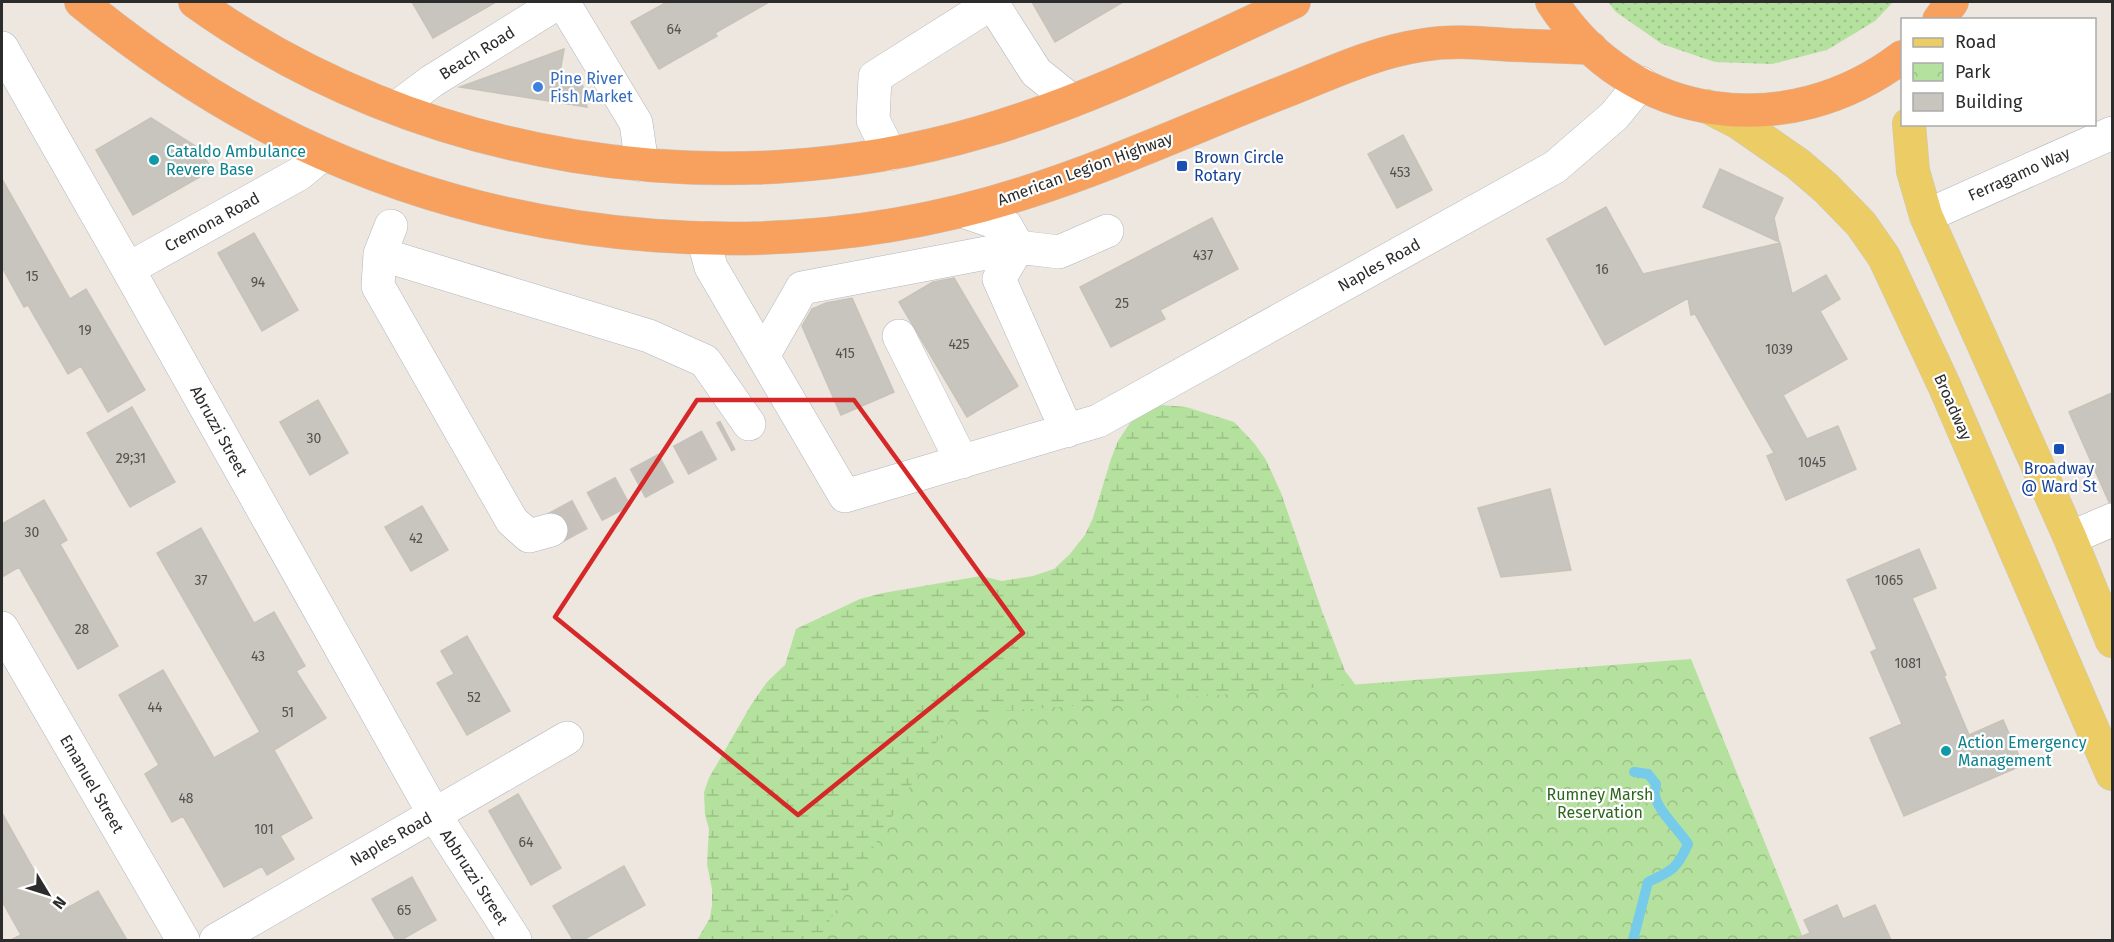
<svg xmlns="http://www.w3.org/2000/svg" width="2114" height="942" font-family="'Fira Sans',sans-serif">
<defs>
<pattern id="grass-dots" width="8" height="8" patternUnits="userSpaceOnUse" patternTransform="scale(1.5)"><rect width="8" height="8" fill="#b4e19d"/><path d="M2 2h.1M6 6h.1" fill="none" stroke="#9bc187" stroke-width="1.8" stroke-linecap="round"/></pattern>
<pattern id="wetland-marsh" width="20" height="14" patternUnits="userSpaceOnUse" patternTransform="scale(1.5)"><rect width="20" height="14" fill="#b4e19d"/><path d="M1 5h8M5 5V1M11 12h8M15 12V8" fill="none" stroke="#9bc187"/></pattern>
<pattern id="park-crowns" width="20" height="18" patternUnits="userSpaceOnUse" patternTransform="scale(1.5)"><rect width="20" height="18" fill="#b4e19d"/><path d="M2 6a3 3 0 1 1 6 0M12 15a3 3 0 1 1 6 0" fill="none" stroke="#9bc187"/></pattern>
</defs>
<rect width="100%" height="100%" fill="#ede7df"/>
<path fill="url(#grass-dots)" d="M1608,2H1893L1875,21L1827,50L1772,64L1715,62L1662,44L1616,12Z"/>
<path fill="url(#wetland-marsh)" d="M1149,404L1186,407L1234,422L1254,443L1266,460L1281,493L1322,611L1345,671L1406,751L1701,940H697L710,918L712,905V889L707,864L709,829L705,815L704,792L709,778L751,705L767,682L785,665L796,629L860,599L883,593L981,576L1002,581L1033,576L1054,569L1070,554L1085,535L1093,518L1111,459L1118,441L1136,414Z"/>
<path fill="url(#park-crowns)" d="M1691,659L1804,940H818L953,715Z"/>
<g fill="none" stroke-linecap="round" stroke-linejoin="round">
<path stroke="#76cbea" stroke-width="10" d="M1633,940L1648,882C1672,871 1677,869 1688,844C1680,831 1655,808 1655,794C1654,791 1656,788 1656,784L1648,774L1634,772"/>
</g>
<path fill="#c8c4be" stroke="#c8c3b8" stroke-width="1.5" d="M412,2H496L433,38Z
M667,2H769L715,33L717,36L659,69L631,22Z
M1032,2H1123L1055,42Z
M564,49L560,72L581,78L587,107L460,87Z
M151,118L200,149L212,170L133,215L96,150Z
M1403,135L1432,190L1397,208L1368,154Z
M1720,169L1783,198L1774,218L1779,242L1703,207Z
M2,179L70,299L86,289L145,390L108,412L81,366L68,374L28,305L24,307L2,267Z
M1606,207L1643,274L1780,243L1792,294L1826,275L1840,299L1820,311L1847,359L1783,395L1807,439L1838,426L1856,469L1786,500L1767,456L1774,453L1695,314L1691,315L1688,298L1605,345L1547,239Z
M1212,218L1238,269L1160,310L1165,319L1111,347L1080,287Z
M254,233L298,310L262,331L218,253Z
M954,278L1018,386L967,417L899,302L933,282Z
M852,298L894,392L841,415L802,326L812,309L826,303Z
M2112,393V502H2109L2069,412Z
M318,400L348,453L310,475L280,422Z
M132,407L175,482L130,507L87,433Z
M1550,489L1571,570L1501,577L1478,508Z
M44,500L67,540L60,544L118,646L78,669L19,567L2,577V524Z
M422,506L448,550L411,571L385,527Z
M201,528L254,623L274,612L305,666L296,671L326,718L274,750L312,818L280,836L294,859L267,875L262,866L224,887L183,816L172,822L145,774L159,765L119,695L163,670L214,758L260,732L157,553Z
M1919,549L1936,588L1912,598L1946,675L1944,676L1969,735L2003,720L2023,765L1904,816L1870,738L1902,724L1871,652L1877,649L1847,580Z
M467,636L510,711L467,735L437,683L454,674L441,651Z
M518,794L561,868L531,885L489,811Z
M2,813L58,913L98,891L127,940H11L21,935L2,901Z
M624,866L645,905L583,940H573L553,906Z
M412,877L436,920L401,940H396L372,899Z
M1837,905L1843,919L1875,905L1891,940H1793L1810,933L1804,920Z"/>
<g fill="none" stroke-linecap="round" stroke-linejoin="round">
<path stroke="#c6c2bb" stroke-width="33" stroke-dasharray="33 16" stroke-linecap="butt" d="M551,530L728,435"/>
<defs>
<path id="minor" d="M563,2L636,123L642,165
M2,48L128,269L434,814L515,940
M396,108L432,81L559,2
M890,154L873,120L875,77L992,3L1036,72L1072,101
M962,211L1006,226L1018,247L999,279L1067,431
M1926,216L2112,133
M391,226L380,254L378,286L512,521L529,536L551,530
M703,238L711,267L845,496L1098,421L1555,167L1614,116L1641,83
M380,254L649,336L705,361L749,424
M128,269L299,174L323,154
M899,336L962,462
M763,356L802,288L1018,247L1059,252L1107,231
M2070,538L2112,520
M2,628L183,940
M216,940L567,738"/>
<path id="major" d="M1706,106L1739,123L1798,164L1826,188L1861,224L1884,257L1944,385L2112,774
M1909,124L1913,171L1926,216L2070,538L2112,641"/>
<path id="highway" d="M81,2C147,56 219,104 296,141C520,248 788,269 1024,193C1113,165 1199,125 1286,91C1331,73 1375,52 1423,45C1452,40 1481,43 1511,45C1537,46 1564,47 1591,48
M195,2C419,162 718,209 981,132C1089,101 1192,49 1294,2
M1552,2C1631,125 1789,143 1902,57
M1939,20L1952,2"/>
</defs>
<use href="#minor" stroke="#b2b5bf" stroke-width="34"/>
<use href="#major" stroke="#c8c8c8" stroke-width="34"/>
<use href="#highway" stroke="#c8c8c8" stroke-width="34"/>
<use href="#minor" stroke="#fff" stroke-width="33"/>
<use href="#major" stroke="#eccc65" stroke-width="33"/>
<use href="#highway" stroke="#f8a15e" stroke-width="33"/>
</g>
<path fill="none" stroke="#d62828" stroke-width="4.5" stroke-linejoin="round" d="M697,400H854L1023,633L798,815L555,617Z"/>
<circle fill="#3f7fe0" stroke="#fff" stroke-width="2" cx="538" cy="87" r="6"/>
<g fill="#0f9aa8" stroke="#fff" stroke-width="2">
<circle cx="154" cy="160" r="6"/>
<circle cx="1946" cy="751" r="6"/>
</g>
<g fill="#1a4fb4" stroke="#fff" stroke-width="2">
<rect x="1176" y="160" width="12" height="12" rx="3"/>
<rect x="2053" y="443" width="12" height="12" rx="3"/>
</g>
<g text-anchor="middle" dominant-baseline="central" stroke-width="4.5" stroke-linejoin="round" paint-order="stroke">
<g font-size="14" fill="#535250">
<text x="674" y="29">64</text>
<text x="1400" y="172">453</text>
<text x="1203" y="255">437</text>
<text x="1602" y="269">16</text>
<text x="32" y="276">15</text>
<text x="258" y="282">94</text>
<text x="1122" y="303">25</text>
<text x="85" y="330">19</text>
<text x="959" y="344">425</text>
<text x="1779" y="349">1039</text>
<text x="845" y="353">415</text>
<text x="314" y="438">30</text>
<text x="131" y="458">29;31</text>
<text x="1812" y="462">1045</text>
<text x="32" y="532">30</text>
<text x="416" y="538">42</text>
<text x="201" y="580">37</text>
<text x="1889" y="580">1065</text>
<text x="82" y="629">28</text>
<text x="258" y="656">43</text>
<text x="1908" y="663">1081</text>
<text x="474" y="697">52</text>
<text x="155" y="707">44</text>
<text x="288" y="712">51</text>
<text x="186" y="798">48</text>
<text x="264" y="829">101</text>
<text x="526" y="842">64</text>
<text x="404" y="910">65</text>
</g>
<g font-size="16" fill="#2c2c2c" stroke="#fff">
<text transform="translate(477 53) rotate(-32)">Beach Road</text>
<text transform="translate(1085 169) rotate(-20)">American Legion Highway</text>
<text transform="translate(2019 174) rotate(-24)">Ferragamo Way</text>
<text transform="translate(212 222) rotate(-29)">Cremona Road</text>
<text transform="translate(1379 265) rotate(-29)">Naples Road</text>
<text transform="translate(1953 407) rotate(66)">Broadway</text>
<text transform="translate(219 431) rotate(61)">Abruzzi Street</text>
<text transform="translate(92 784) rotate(60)">Emanuel Street</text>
<text transform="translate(391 839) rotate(-30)">Naples Road</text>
<text transform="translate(474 877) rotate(57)">Abbruzzi Street</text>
</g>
<g font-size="16" fill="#366cbe" stroke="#fff" text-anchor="start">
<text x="550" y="78">Pine River<tspan x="550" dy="18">Fish Market</tspan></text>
</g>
<g font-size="16" fill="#0d838f" stroke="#fff" text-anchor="start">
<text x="166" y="151">Cataldo Ambulance<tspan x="166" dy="18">Revere Base</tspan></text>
<text x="1958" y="742">Action Emergency<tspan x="1958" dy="18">Management</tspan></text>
</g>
<g font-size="16" fill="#164399" stroke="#fff" text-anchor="start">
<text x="1194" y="157">Brown Circle<tspan x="1194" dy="18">Rotary</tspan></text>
<text x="2059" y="468" text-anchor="middle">Broadway<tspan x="2059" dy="18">@ Ward St</tspan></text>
</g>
<g font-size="16" fill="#2d671d" stroke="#fff">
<text x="1600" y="794">Rumney Marsh<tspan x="1600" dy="18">Reservation</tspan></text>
</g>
</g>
<rect width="2114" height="942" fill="none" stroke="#2c2c2c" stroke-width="6"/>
<rect x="1901" y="18" width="195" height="108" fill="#ffffff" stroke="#ababab" stroke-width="1.5"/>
<rect x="1913" y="38" width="30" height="9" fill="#eccc65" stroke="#ababab" stroke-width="1.5"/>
<text x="1955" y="48" font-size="18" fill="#2c2c2c">Road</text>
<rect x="1913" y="63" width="30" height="18" fill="url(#park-crowns)" stroke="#ababab" stroke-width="1.5"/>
<text x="1955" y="78" font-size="18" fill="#2c2c2c">Park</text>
<rect x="1913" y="93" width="30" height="18" fill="#c8c4be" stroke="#ababab" stroke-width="1.5"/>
<text x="1955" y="108" font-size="18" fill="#2c2c2c">Building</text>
<g transform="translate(48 894) rotate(128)" stroke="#ffffff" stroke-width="4.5" paint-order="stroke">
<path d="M0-4.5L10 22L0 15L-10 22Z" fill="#2c2c2c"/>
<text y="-9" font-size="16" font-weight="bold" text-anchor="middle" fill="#2c2c2c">N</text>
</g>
</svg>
